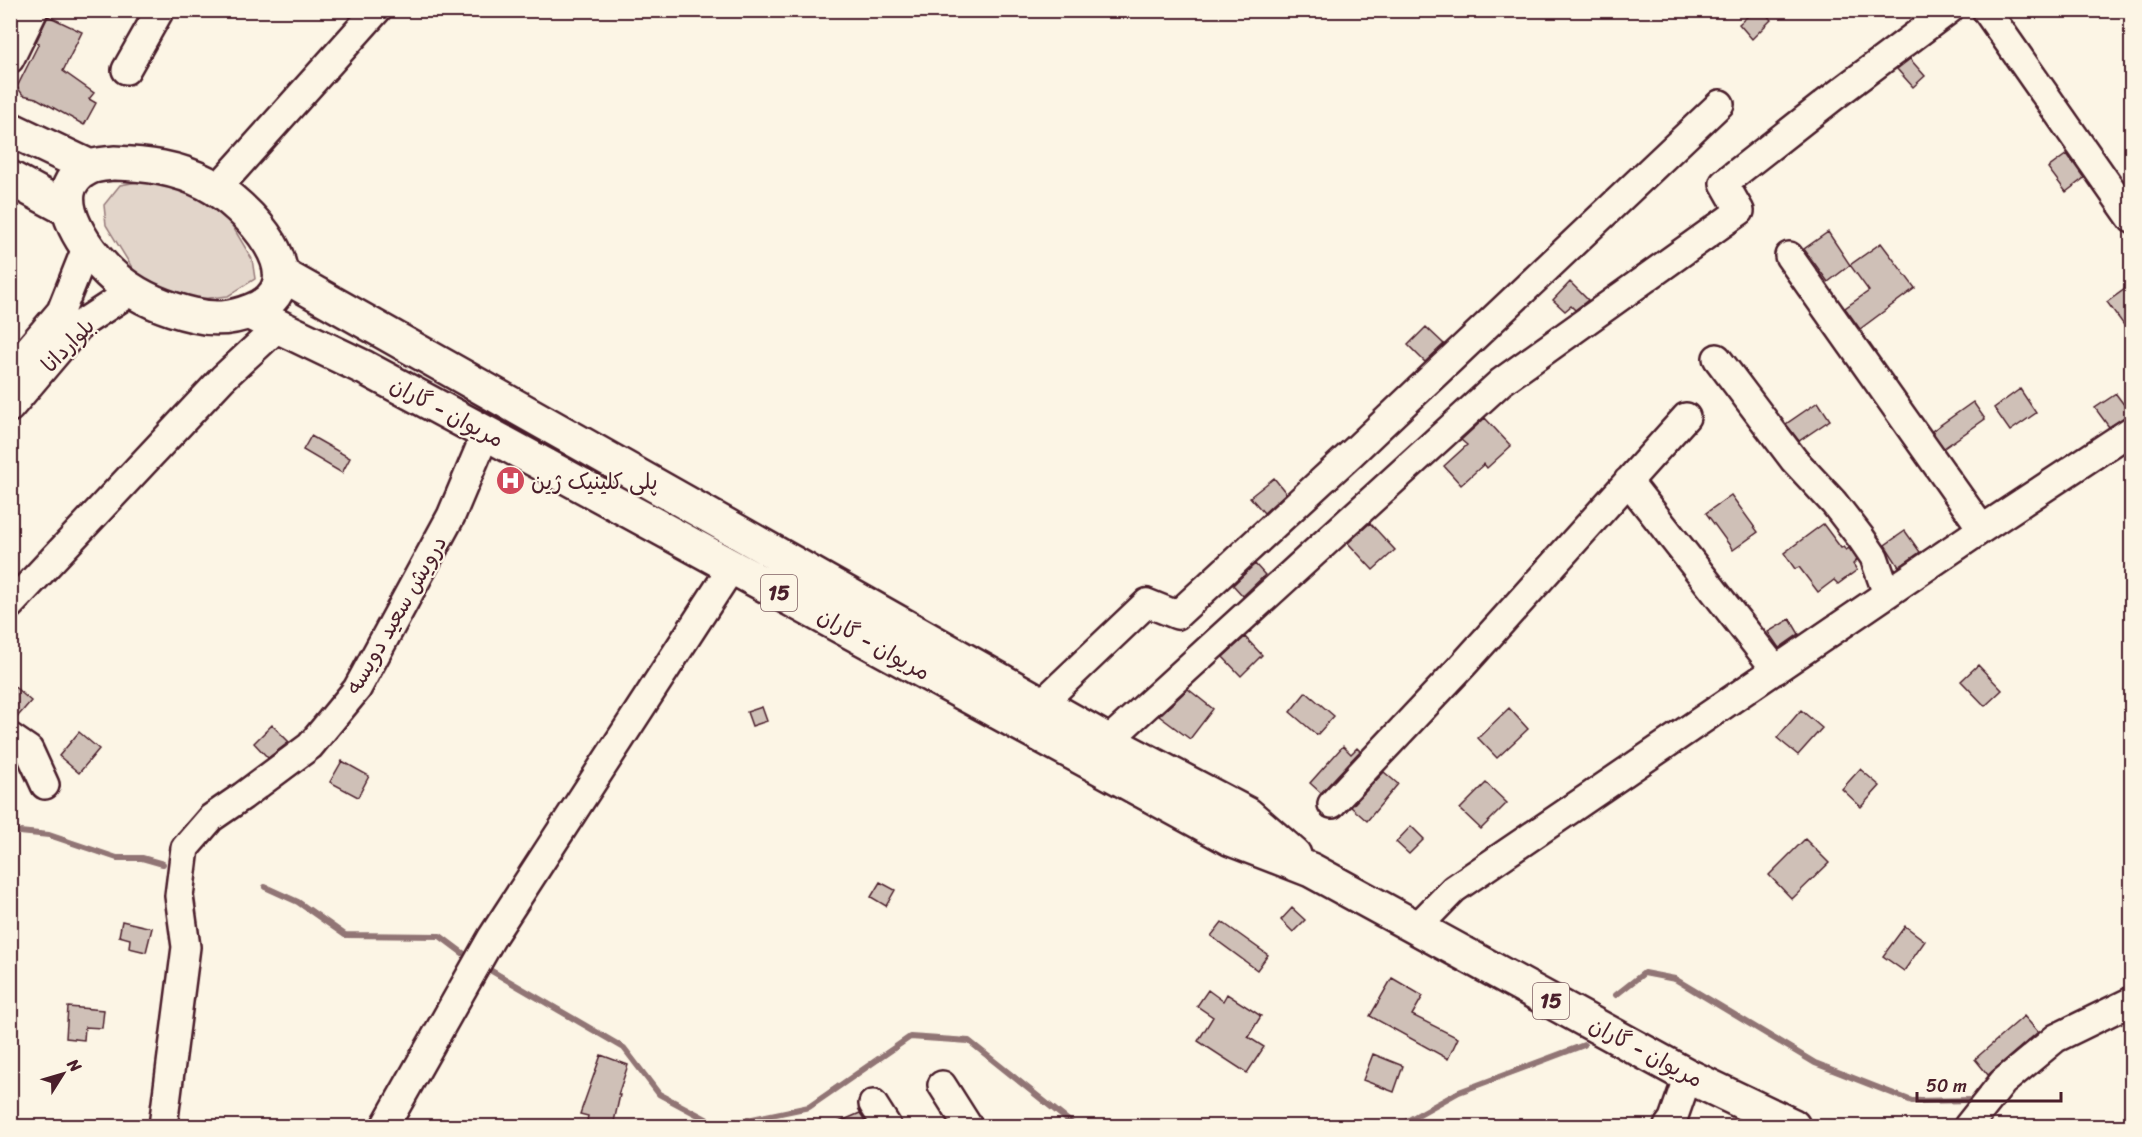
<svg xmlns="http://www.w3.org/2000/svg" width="2142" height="1137" font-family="Sriracha,'Playpen Sans Arabic',sans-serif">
<rect width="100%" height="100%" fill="#fcf5e5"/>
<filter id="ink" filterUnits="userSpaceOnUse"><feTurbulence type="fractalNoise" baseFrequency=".0167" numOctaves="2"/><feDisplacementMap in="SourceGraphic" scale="12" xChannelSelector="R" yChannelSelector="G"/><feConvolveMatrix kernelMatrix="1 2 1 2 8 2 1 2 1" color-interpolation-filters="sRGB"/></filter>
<g filter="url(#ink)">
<path fill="#e2d5ca" stroke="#967a7a" stroke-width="1.5" d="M162,178L220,205L252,259L255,279L228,296L182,301L139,279L106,225L104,205L120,185Z"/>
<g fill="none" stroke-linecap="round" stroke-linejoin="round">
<path stroke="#917474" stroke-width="6" d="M10,831L49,835L117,858H142L163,864
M265,887L298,902L345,935L440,936L472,960
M483,966L624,1048L659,1094L719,1126L809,1107L910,1037L969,1041L1075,1126
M1616,995L1644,973L1675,979L1815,1063L1912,1101L1974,1100
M1398,1126L1459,1092L1584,1045"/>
</g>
<path fill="#cfc0b7" stroke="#4a1f2b" stroke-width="1.5" d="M1755,10H1763L1771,20L1752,39L1739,24Z
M48,16L82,32L63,71L94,93L89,99L96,103L84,125L36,98L23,95L17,87L39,43L36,42Z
M1910,59L1925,76L1913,87L1897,69Z
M2067,154L2084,178L2066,192L2048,168Z
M1828,232L1850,265L1828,282L1804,249Z
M1881,243L1915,288L1860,329L1845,308L1869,291L1850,265Z
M1570,282L1588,300L1575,310L1571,306L1565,311L1553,300Z
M2132,284V336L2107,302Z
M1426,327L1444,344L1425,362L1408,345Z
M2020,389L2036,413L2010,431L1994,408Z
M2116,394L2131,414L2109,427L2095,408Z
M1818,402L1830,420L1799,441L1786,424Z
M1973,402L1985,419L1944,448L1932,431Z
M1485,418L1511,446L1487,468L1484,464L1461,485L1444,466L1467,445L1461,440Z
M311,436L350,458L342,473L303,450Z
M1274,478L1286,493L1264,513L1250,497Z
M1731,495L1758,532L1733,550L1706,513Z
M1370,523L1395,550L1373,570L1348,543Z
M1823,524L1841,548L1843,547L1846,550L1849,548L1857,560L1853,564L1857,570L1838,584L1834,580L1818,592L1799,567L1795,569L1784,553Z
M1905,531L1920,552L1899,567L1885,545Z
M1255,564L1265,575L1243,596L1233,585Z
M1790,619L1799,634L1779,648L1768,632Z
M1245,637L1262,655L1241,676L1223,657Z
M1978,665L2002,690L1985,706L1961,681Z
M10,683L31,701L13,722L10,721Z
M1188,689L1213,709L1190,739L1159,716Z
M1306,692L1334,716L1317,735L1290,712Z
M762,707L767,721L752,726L747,712Z
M1509,708L1528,729L1497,758L1478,738Z
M1801,710L1822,728L1798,755L1777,738Z
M272,725L289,742L268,758L254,743Z
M79,732L99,749L79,773L59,756Z
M1343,746L1351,754L1357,748L1360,751L1321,793L1310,783Z
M342,761L369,776L358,797L330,782Z
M1860,769L1880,786L1861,807L1842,789Z
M1384,772L1398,784L1367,821L1351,807Z
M1486,783L1507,803L1481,829L1460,809Z
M1411,826L1424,839L1409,854L1396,842Z
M1805,839L1829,863L1792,899L1769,875Z
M880,882L895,890L886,906L871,897Z
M1292,908L1305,920L1293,932L1281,920Z
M122,921L152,928L146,952L129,948L130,939L119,936Z
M1222,922L1268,955L1257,970L1211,936Z
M1905,926L1925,941L1904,971L1883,956Z
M1392,978L1423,996L1412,1015L1458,1038L1448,1059L1370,1016Z
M1208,990L1223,1001L1227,994L1261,1016L1248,1037L1264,1047L1247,1073L1198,1041L1213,1017L1197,1006Z
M68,1007L104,1010L102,1028L85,1027L84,1040L66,1038Z
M2024,1016L2038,1032L1988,1075L1975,1059Z
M1373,1054L1403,1066L1394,1092L1363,1080Z
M601,1055L628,1065L618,1095H620L613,1126H586L588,1116L580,1114Z
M860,1113L869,1126H830Z"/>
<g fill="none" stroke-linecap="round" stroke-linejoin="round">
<defs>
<path id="minor" d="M1986,10L2132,219
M10,59L34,10
M126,70L160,10
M216,190L377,10
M1789,256L1982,529
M1717,358L1794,460L1834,503L1861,538L1874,557L1887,594
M10,371L61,311L87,246
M10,408L81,324L133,290
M1628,481L1776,670
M10,605L223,378L278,327
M1041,704L1147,603L1177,615L1351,454L1720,104
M10,737L29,750L45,785
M1108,741L1501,382L1740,211L1724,183L1836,95L1949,10
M1332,804L1463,665L1686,417
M1416,928L1454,889L1982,529L2132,430
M942,1085L968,1126
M873,1104L887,1126
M163,1126L186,947L179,896L185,848L211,818L243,796L310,746L357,689L451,516L486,433
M385,1126L492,937L732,567
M1668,1126L1673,1119L1688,1076
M1968,1126L2003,1082L2056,1038L2132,1001"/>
<path id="major" d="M10,129L90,167
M114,163C147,164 177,168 206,183C245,203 323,283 251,311C231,319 214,320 194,315C167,309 142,299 120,282C92,261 38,192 88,168C96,164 106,164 114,163Z
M10,178L69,210
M281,274L1108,741L1247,814L1294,855
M248,312L365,368L486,433L1231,839L1311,870L1688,1076L1793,1126"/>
</defs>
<use href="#minor" stroke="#4a1f2b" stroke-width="32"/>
<use href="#major" stroke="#4a1f2b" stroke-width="38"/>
<use href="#minor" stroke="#fcf5e5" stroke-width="27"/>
<use href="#major" stroke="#fcf5e5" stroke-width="33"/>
</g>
</g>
<defs>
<symbol id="hospital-disc" viewBox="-11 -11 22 22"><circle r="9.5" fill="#d1495b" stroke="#fcf5e5"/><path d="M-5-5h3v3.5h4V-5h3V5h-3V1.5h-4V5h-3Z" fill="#fff"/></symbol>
</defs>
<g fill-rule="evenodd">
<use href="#hospital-disc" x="494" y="464" width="33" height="33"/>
</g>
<g text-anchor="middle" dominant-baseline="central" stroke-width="4.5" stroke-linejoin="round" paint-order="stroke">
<g fill="#fcf5e5" stroke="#7f5f63" stroke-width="1.5">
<rect x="761" y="575" width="36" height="36" rx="4.5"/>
<rect x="1533" y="983" width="36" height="36" rx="4.5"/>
</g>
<g font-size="21" font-weight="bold" fill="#4a1f2b">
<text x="779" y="593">15</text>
<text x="1551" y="1001">15</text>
</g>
<g font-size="22" fill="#4a1f2b" stroke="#fcf5e5">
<text transform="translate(68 345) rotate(-46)">بلواردانا</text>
<text transform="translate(447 412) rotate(28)">مریوان - گاران</text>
<text transform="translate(396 615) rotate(-60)">درویش سعید دویسه</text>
<text transform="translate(874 644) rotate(29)">مریوان - گاران</text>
<text transform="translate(1646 1052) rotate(28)">مریوان - گاران</text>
</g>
<g font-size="22" fill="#4a1f2b" stroke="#fcf5e5" text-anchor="start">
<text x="531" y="481">پلی کلینیک ژین</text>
</g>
</g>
<rect width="2142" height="1137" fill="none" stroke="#fcf5e5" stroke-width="36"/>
<rect x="18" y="18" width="2106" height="1101" fill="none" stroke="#4a1f2b" stroke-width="2" filter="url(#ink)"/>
<g transform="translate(63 1074) rotate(53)" stroke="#fcf5e5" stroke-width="4.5" paint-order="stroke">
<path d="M0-4.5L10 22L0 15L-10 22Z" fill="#4a1f2b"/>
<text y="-9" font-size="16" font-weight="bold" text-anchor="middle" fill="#4a1f2b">N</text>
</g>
<path d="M1917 1092v9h144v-9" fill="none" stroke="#4a1f2b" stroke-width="3"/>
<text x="1926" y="1092" font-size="18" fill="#4a1f2b" stroke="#fcf5e5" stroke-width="4.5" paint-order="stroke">50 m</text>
</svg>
